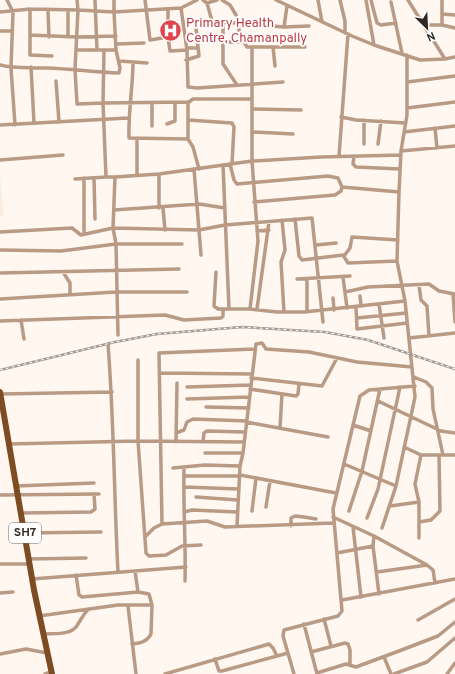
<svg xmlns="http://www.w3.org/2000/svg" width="455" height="674" font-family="Overpass,sans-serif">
<rect width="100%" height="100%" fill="#fff7f0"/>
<path fill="#fdede0" d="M0,175L4,216H0Z"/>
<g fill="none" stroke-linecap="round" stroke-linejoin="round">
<path stroke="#b89a85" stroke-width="3.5" d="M7,0L13,12L11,68L15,125
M95,0L97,50
M114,0V12L181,8L197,0
M145,0L150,40L168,37
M203,0L207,3L212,21L284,27L309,26
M222,0L230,5L236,15
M276,0L352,36L374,45L420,60L445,59
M318,0L322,22
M340,0L345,21V33
M366,0L374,45
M371,0L377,23L381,25L396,23
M408,0L445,59L455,57
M391,2L402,53
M207,3L217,0
M181,8L187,50L188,87L197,88L283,82
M168,9V37L170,51L187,50
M68,10V37
M48,11L49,37
M0,12L30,9
M442,14L455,15
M223,22V64L237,85
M238,24L240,36L247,47H305
M424,25H442V0
M442,25L455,28
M284,27L287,6
M0,31H12
M30,35L76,37L116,36
M222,42H243
M117,44L144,43
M273,47L275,66
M187,48H198
M76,50H116
M52,56L30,55V9L78,10L77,0
M186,60L199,56L196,28
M119,61L147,63
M133,62C133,87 128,112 129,138L188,139V102
M0,65C15,69 31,67 47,68C71,69 95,72 119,73L120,68L116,50L114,12L78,10L75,69L77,104L103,103L104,50
M31,67L34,123
M56,81L59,122
M407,82L455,76
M407,108L455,102
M252,109L301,110
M341,117L356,120L405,123
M188,120L232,123L234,127L232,164
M167,124L175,121V102
M0,125L128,118
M152,126V103
M435,128L437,148
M252,132L293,134
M404,132L455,126
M137,138V175
M188,139L193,147L199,169
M364,144V120
M378,144L381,121
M401,151L455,146
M339,156L348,34
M354,156L353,164L356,167L400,169
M0,160L63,155
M230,164L234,180L237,184L328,176L338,178L342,187L399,192
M223,165L229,309
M194,169L201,255
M159,174V208
M115,177L159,174L252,161L321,157L401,155
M94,178L95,219
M75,179L106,177
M254,202L335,195L341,191L342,187
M163,208L165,230
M114,210L199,204L225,208
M295,219L299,256L302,260L343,255L348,263L397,261
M282,220L285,250L281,262L284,312
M257,231L269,230
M0,232L72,228L81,235L113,228L199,230L225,225L312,218L323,322
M84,234V178
M316,245L336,243
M0,250L61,251L116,244H182
M344,256L350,248L352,237L398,240
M63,272L70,283V294
M216,272L214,306L218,309H250L277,312H304L405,301
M0,273L179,269
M343,277L347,308
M297,279L350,276
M307,280V312
M419,285L421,300L427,306L429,336
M345,292L368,287L429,284L439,291L455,294
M453,294L455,322
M360,296L361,306
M333,298L334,310
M0,299L116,292H187
M379,304L384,338
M356,307L357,329L407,323
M250,309L258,241L252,161V47
M257,309L269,222
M357,318L406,313
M21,320L24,339
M0,321L165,315L184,320L221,318L223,316V310
M118,335L116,244L113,228L115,177H106L103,103L189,102L193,99H252
M409,338L455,333
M108,344C114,420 114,496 118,572
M138,360V441L146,553L149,556L166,555L182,546L201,545
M161,373L252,374
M414,377L426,382L432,388L433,409L443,455
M251,378L322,386L337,358
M187,387L251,385
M250,389L296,396L298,394L299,384
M0,394L112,392
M187,399L249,397
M378,401L441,431L455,433
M206,407L249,408
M246,422L328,437
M353,425L371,431
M280,428L282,394
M176,433L184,430L187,422L193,419L247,421
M176,442L177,383
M203,442L204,433L207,431L245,432
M8,444L138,441L244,442
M404,447L421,455H455
M205,453H243
M344,464L396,486
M173,468L205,465L240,466
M184,468C183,505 186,543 185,581
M240,475L336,493
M184,476H239
M16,486L94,483
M184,487L239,489
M0,495L99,494
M196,497L238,500
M390,506L419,502
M266,507L270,481
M252,511L256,478
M349,511L362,471L380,389
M184,512L192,510L237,512
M21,513L91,512L95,509L94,494
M333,517L374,536L427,565
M367,518L378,489L400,387
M419,522L431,520L440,511L439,455
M162,524L159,353L254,349
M237,526L240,466L243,453L256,344L262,343L266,349L309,352L357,362L412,367
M291,526V518L295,516L304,517L316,519
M353,527L361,597
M382,528L396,486L415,397L405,301L397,261L399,192L401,151L407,115V55
M24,533L101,532
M374,536L373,546L379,594
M145,537L154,528L162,524L207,521L225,527L333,523
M419,538V502L415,484L421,455
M337,553L373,546
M29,559L86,558
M0,564H30
M135,571L138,592
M377,572L427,565L433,570L435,583
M32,579L186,567
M0,593L13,592
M342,600L455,579
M128,606L136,674
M39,616L118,605H152L149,594L138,592L82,597L79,595L76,575
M324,619L331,646
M418,620L455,599
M304,624L317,674
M43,634C54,633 72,636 78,624C82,618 83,614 89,609
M132,644C140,643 147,642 151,634L152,605
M311,652L345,643L348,644L350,650V664
M0,654L26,649L47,653
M384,657L391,674
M215,659L219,671H222L288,653
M317,673L346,664L356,667L399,651L438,636L455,622
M45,674L51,672
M165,674L269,644L273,648L277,656
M294,674L283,636L284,630L338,616L342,611L333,509L360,396L369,390L415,386
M394,674L427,662L455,638
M447,674L455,663"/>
<path stroke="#7e4c22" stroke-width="6" d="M0,392L34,590L52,674"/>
<defs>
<path id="rail" d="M0,370L115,342L157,334L242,327L325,332L368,340L455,369"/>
</defs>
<use href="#rail" stroke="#a19992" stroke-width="2.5"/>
<use href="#rail" stroke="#fff" stroke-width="1" stroke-dasharray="3" stroke-linecap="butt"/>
</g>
<defs>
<symbol id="hospital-disc" viewBox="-11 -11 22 22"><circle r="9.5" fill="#e0444e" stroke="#fff"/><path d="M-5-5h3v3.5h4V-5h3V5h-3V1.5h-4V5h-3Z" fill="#fff"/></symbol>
</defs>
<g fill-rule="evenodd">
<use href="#hospital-disc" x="158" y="18" width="25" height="25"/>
</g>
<g text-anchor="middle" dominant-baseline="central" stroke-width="3.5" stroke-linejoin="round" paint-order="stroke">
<rect fill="#fff" stroke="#6e6864" stroke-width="1" x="9" y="523" width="32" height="20" rx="3"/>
<g font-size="12" font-weight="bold" fill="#302822">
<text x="25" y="533">SH7</text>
</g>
<g font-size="13" fill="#be3a42" stroke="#fff" text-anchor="start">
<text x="186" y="24">Primary Health<tspan x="186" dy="15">Centre, Chamanpally</tspan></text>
</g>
</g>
<g transform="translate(427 28) rotate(156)" stroke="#ffffff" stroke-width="3" paint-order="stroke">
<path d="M0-3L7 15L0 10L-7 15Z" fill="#302822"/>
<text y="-6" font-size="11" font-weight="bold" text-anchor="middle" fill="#302822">N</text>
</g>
</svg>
